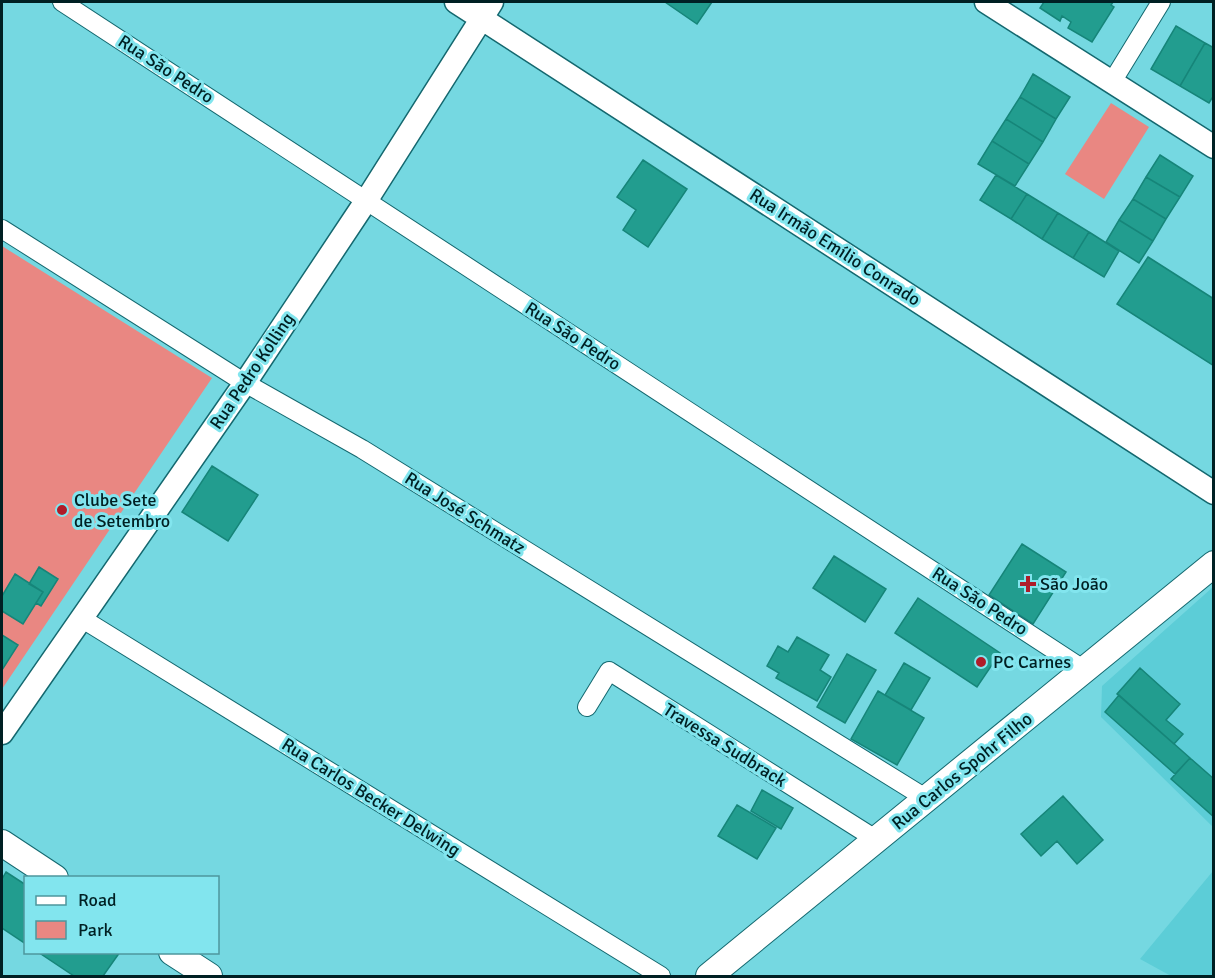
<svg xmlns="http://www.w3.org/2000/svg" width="1215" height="978" font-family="Signika,sans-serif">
<rect width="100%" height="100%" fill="#75d8e1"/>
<path fill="#5ccdd7" d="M1213,587V827L1101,717L1102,686Z
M1213,871V976H1171L1140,959Z"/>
<path fill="#e98782" d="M1111,103L1149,127L1104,199L1065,174Z
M2,246L212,378L2,689Z"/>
<path fill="#229d8f" stroke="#168579" stroke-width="1.5" d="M665,2H712L697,24Z
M1044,2H1113L1111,5L1114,7L1092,42L1068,28L1071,22L1062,16L1060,21L1040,8Z
M1176,26L1205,43L1180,86L1151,69Z
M1205,43L1214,48V95L1209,103L1180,86Z
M1033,74L1070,97L1056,119L1020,97Z
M1020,97L1056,119L1043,142L1006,119Z
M1006,119L1043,142L1029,164L992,141Z
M992,141L1029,164L1015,186L978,164Z
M1160,155L1193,176L1180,197L1146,177Z
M643,160L687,189L648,247L623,230L636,210L617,197Z
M996,175L1027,194L1011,219L980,200Z
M1146,177L1180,197L1166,219L1133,199Z
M1027,194L1058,213L1042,239L1011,219Z
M1133,199L1166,219L1153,241L1119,220Z
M1058,213L1089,232L1073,258L1042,239Z
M1119,220L1153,241L1139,263L1106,242Z
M1089,232L1119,251L1104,277L1073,258Z
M1148,257L1214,299V366L1117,304Z
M212,466L258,495L228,541L182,512Z
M1022,544L1066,572L1033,624L989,595Z
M834,556L886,589L865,622L813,588Z
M39,567L58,579L41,606L36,603L43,592L29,584Z
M15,574L43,592L23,624L2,611V596Z
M918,598L1000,653L977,687L895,633Z
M2,635L18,645L2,670Z
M797,637L829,655L820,670L831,677L817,701L776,678L779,673L767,666L778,646L788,652Z
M847,654L876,670L845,723L817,707Z
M904,663L930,678L911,710L885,695Z
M1140,668L1180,704L1166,720L1183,734L1174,744L1117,694Z
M878,691L924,718L897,765L851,739Z
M1119,695L1190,758L1175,774L1105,712Z
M1190,758L1214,779V817L1171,779Z
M762,790L793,808L781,829L751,811Z
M1063,796L1103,840L1077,864L1057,841L1041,856L1021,834Z
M737,805L776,828L757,859L718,836Z
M6,872L26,885V944L2,928V879Z
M38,952H120L103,976H74Z"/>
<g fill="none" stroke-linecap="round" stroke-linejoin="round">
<defs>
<path id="minor" d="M62,2L1083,669
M1112,82L1161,2
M2,229L245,383L362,449L927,799
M81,618L661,976
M587,707L609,671L877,840"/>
<path id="tertiary" d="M456,2L1214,493
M986,2L1214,147
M2,733L245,383L366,201L492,2"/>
<path id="secondary" d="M2,843L55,878
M172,952L209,976
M709,976L1214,564"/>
</defs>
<use href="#minor" stroke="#14686f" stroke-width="20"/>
<use href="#tertiary" stroke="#14686f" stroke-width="25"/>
<use href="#secondary" stroke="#14686f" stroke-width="28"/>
<use href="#minor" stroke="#fff" stroke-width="18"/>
<use href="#tertiary" stroke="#fff" stroke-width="22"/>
<use href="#secondary" stroke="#fff" stroke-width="26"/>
</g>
<g fill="#af1c29" stroke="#82e5ee" stroke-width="2">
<circle cx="62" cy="510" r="6"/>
<path d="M1025 575h6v6h6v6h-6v6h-6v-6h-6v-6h6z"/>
<circle cx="981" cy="662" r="6"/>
</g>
<g text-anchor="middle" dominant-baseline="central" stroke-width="6" stroke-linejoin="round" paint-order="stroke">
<g font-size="18" fill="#002023" stroke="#82e5ee">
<text transform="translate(166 69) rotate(33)">Rua São Pedro</text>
<text transform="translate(835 247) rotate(33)">Rua Irmão Emílio Conrado</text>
<text transform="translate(573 336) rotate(33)">Rua São Pedro</text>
<text transform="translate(252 371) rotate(-56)">Rua Pedro Kolling</text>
<text transform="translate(465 513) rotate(32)">Rua José Schmatz</text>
<text transform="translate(980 601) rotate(33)">Rua São Pedro</text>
<text transform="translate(725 745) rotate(32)">Travessa Sudbrack</text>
<text transform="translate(962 771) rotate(-39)">Rua Carlos Spohr Filho</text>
<text transform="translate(371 797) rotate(32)">Rua Carlos Becker Delwing</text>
</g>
<g font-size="18" fill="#002023" stroke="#82e5ee" text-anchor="start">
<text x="74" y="500">Clube Sete<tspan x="74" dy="21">de Setembro</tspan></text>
<text x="1040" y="584">São João</text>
<text x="993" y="662">PC Carnes</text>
</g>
</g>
<rect width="1215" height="978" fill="none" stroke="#002023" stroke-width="6"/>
<rect x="24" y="876" width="195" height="78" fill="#82e5ee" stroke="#4e969d" stroke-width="1.5"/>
<rect x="36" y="896" width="30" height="9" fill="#ffffff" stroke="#4e969d" stroke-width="1.5"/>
<text x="78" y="906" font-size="18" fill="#002023">Road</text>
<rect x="36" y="921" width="30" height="18" fill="#e98782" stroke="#4e969d" stroke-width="1.5"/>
<text x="78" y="936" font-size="18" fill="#002023">Park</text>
</svg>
